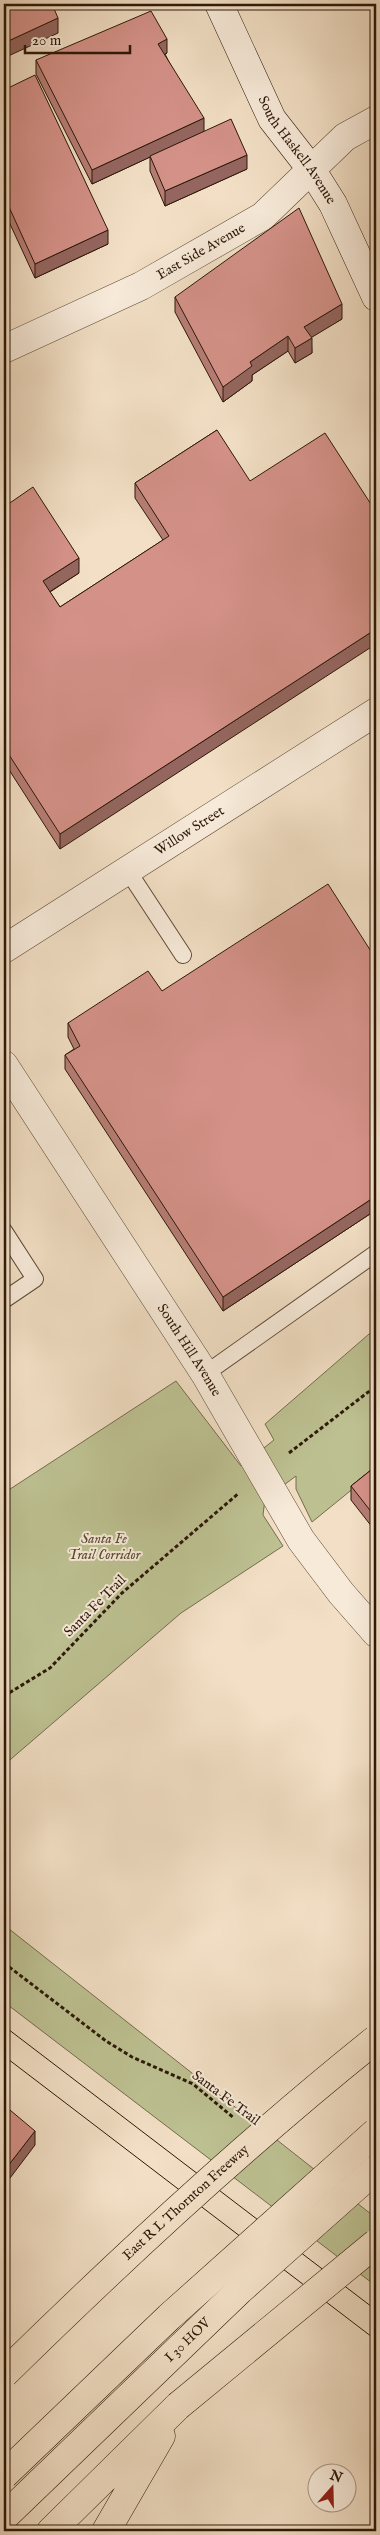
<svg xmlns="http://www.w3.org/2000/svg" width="380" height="2535" font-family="'IM FELL English',serif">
<rect width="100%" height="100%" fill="#f2dfc5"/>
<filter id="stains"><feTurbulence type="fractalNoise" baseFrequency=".004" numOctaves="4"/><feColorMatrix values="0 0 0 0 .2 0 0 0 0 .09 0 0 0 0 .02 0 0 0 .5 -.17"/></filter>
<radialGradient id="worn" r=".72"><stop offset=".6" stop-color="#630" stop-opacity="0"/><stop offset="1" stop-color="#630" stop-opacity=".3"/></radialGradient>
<path fill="#bdc192" stroke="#756c4e" d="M376,1328V1470L312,1522L296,1489V1476L265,1499L263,1515L283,1546L181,1613L4,1765V1493L176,1381L241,1466L274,1440L265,1424Z
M4,1925L376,2218V2286L4,2002Z"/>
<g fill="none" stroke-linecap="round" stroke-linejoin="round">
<defs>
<path id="service" d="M128,871L183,955
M4,1231L35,1279L4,1300
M205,1374L376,1253"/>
<g id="minor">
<path id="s1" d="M4,349L141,286L263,216L345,137L376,120"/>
<path id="s2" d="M4,949L376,712"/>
<path id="s3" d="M4,1065L205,1374L301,1540L341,1593L376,1633"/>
</g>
<g id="secondary">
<path id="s4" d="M219,4L272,119L311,169L333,204L376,297"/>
</g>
<path id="motorway" d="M51,2531L178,2406
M106,2531L161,2436"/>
</defs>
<use href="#service" stroke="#5e4a38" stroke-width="18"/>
<use href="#minor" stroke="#5e4a38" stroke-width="29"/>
<use href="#secondary" stroke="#2d1809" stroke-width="29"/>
<use href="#motorway" stroke="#2d1809" stroke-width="29"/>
<path stroke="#2d1809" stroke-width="3" stroke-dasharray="4 2.5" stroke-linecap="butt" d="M289,1453L376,1386
M4,1696L50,1668L122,1593L239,1493
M4,1963L106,2041L132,2057L193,2084L234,2118"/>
<use href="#service" stroke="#f7ead9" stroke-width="16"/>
<use href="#minor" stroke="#f7ead9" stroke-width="28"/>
<use href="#secondary" stroke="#f7ead9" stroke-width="28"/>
<use href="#motorway" stroke="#f2dfc5" stroke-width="28"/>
<path stroke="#2d1809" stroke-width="1" d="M4,2026L376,2310
M4,2056L376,2340"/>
<defs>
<g id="motorway-bridge">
<path id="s5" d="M4,2374C123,2257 245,2144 376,2039"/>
<path d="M178,2406L376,2243"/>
<path d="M4,2475L169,2317L376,2132"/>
<path id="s6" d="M4,2517L240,2290L376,2169"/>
</g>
</defs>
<use href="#motorway-bridge" stroke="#2d1809" stroke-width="29" stroke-linecap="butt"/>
<use href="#motorway-bridge" stroke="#f2dfc5" stroke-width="28"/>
</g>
<path fill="#b67d75" stroke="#2d1809" d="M371,4H376V14Z
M167,53L165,54L204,132L247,169L165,206L150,171V157L92,184L36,74V60Z
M4,90L108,244L35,278L4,211Z
M175,297L342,319L311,337L312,353L295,363L288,351L252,375V381L223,402L175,312Z
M217,430L60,849L4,762V507L79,573L50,592L60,607L163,540L135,498V483Z
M376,949V1210L223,1311L65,1069V1055L74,1049L68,1037V1023L162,991L376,959Z
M376,1466V1532L351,1500V1486Z"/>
<path fill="#94665f" stroke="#2d1809" d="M58,18V33L4,58V43Z
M167,39V53L158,58V44Z
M204,118V132L92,184V170Z
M247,155V169L165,206V191Z
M108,230V244L35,278V264Z
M342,304V319L304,342V327Z
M288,336V351L252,375V381L223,402V387L250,362Z
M312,338V353L295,363V348Z
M79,558V573L43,596V581Z
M376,629V644L60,849V834Z
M376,1196V1210L223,1311V1297Z
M35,2131V2145L4,2186V2171Z"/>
<path fill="#d49188" stroke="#2d1809" d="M4,4H52L58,18L4,43Z
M151,11L167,39L158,44L204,118L92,170L36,60Z
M35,75L108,230L35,264L4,196V90Z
M231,119L247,155L165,191L150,156Z
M299,208L342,304L304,327L312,338L295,348L288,336L250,362L252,366L223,387L175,297Z
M217,430L250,481L325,433L376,512V629L60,834L4,747V507L33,487L79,558L43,581L60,607L169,536L135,483Z
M328,884L374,956L376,961V1196L223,1297L65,1055L80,1046L68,1023L148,971L162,991Z
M376,1466V1518L351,1486Z
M4,2105L35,2131L4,2171Z"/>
<g text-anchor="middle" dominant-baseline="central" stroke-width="4" stroke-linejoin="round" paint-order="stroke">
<g font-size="14" fill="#2d1809" stroke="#f7ead9">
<text stroke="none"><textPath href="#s4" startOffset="166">South Haskell Avenue</textPath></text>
<text stroke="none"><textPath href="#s1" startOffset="220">East Side Avenue</textPath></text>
<text stroke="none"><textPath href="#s2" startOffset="220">Willow Street</textPath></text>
<text stroke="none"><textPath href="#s3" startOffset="340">South Hill Avenue</textPath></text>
<text transform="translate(95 1606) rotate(-45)">Santa Fe Trail</text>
<text transform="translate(226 2098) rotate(37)">Santa Fe Trail</text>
<text stroke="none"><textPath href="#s5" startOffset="250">East R L Thornton Freeway</textPath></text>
<text stroke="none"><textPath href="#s6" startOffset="255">I 30 HOV</textPath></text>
</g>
<g font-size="14" font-style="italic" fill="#584b32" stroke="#f7ead9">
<text x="104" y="1539">Santa Fe<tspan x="104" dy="16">Trail Corridor</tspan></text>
</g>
</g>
<rect width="380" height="2535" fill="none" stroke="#f2dfc5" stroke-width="20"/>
<rect x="5" y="5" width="370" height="2525" fill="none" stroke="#2d1809" stroke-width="2.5"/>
<rect x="10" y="10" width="360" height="2515" fill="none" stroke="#2d1809"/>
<g transform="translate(332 2488) rotate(20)"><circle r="24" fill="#f7ead9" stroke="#a69686"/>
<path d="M0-4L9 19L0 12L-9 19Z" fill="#8f2418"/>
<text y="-8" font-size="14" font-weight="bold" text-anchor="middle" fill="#2d1809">N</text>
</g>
<path d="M25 45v8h105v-8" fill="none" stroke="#2d1809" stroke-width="2.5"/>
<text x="32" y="45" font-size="15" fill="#2d1809" stroke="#f7ead9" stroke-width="4" paint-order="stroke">20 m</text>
<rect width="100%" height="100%" filter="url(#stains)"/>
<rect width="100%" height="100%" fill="url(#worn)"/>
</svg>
